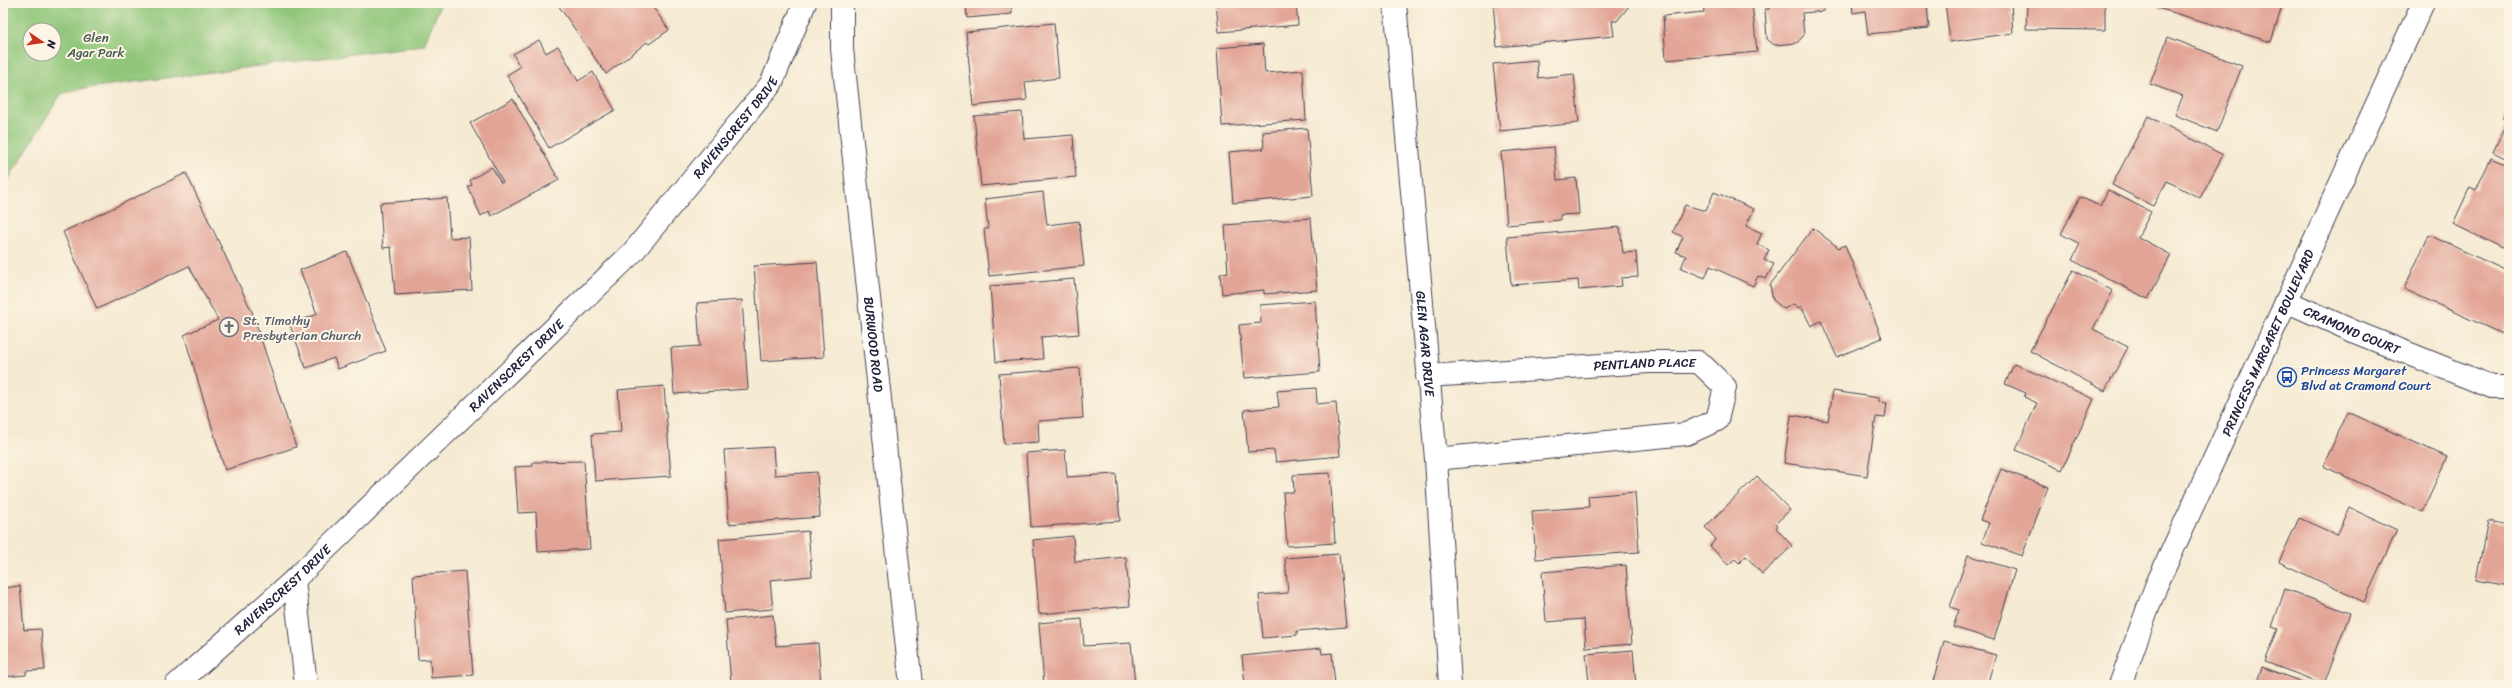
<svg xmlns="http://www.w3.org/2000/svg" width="2512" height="688" font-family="Sriracha,sans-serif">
<rect width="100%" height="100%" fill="#fcf5e5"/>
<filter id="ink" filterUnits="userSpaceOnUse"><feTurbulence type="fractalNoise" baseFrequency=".025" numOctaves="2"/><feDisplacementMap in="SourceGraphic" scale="8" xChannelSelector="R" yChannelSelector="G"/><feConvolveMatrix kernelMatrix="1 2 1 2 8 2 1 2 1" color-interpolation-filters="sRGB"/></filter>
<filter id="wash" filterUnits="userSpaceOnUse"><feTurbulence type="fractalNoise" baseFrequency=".012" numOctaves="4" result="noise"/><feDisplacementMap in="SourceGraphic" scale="16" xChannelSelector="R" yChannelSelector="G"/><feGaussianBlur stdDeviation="0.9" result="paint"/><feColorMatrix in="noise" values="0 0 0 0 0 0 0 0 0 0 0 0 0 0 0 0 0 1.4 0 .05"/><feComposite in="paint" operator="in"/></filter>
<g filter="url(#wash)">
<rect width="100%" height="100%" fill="#f5ead2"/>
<path fill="#8fc679" stroke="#58745a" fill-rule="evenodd" d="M3,3H441L424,45L79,89L61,94L3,188ZM30,30H54V54H30Z"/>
<g id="blocks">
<path fill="#e2a496" d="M561,3H626L628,6L632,3H650L669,30L649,44L647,42L606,74L558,5Z
M966,3H1011L1012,14L967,18Z
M1216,3H1296L1298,25L1219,32Z
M1493,3H1627L1630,5L1617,21H1612L1614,36L1497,47Z
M1703,3H1752L1757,52L1666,60L1663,16L1704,12Z
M1768,3H1841V5L1824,6V11L1802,13L1804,35L1797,43L1774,45L1767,39L1765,9H1769Z
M1852,3H1927L1929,28L1868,34L1865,11L1853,13Z
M1945,3H2011L2013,33L1950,42Z
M2027,3H2105V30L2026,29Z
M2159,3H2283L2271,42L2158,8Z
M1054,23L1059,78L1025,82L1027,100L973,106L966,32Z
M2168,37L2242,66L2217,132L2175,115L2183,96L2150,84Z
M539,40L546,53L558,46L578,81L593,72L615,110L549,148L507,75L520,67L513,54Z
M1263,44L1265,73L1303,70L1306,120L1222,126L1217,48Z
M1537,60L1538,78L1574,74L1579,123L1500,131L1493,64Z
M513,99L559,180L491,216L489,211L481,216L468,187L472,185L470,180L492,167L501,183L503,182L470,123Z
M2509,105V160L2493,152L2508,120L2503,118Z
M1022,112L1024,139L1073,135L1076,177L981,186L974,116Z
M2148,116L2223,155L2200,198L2167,181L2153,206L2112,185Z
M1307,128L1313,196L1233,203L1229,152L1264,149L1263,132Z
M1554,147L1557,180L1576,178L1579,214L1560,215V220L1507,225L1501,152Z
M2491,158L2509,166V251L2453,224L2470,187L2476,190Z
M186,173L253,314L296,447L225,470L184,335L218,320L189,266L97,309L63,232Z
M2108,190L2151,212L2138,237L2171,255L2148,299L2072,260L2080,244L2061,234L2080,197L2100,206Z
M1043,192L1047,225L1079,221L1084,266L989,276L984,229H988L985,199Z
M1714,192L1754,209L1746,226L1762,233L1757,244L1769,250L1764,260L1774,264L1766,279L1758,276L1753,286L1710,266L1705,278L1681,268L1686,256L1676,252L1683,237L1673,232L1685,205L1706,211Z
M447,198L450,238L469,237L472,290L395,295L391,247L383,248L380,203Z
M1311,218L1317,290L1264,294V290L1222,294L1220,274L1228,273L1225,225Z
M1620,227L1623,253L1636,252L1638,277L1621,278L1622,286L1579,290L1578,280L1511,285L1507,237Z
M1813,228L1839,248L1845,245L1882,338L1837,357L1821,321L1811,326L1801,306L1799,308L1794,304L1784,309L1773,300L1770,285Z
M2429,235L2509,272V319L2502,334L2404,289Z
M347,252L386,351L338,369L334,358L306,368L290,325L317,314L300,270Z
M817,262L824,357L761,361L754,266Z
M2073,270L2113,291L2093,329L2128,347L2105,391L2030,351Z
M1074,279L1079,334L1041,337L1043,359L996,362L990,286Z
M742,300L748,389L674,394L671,348L700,346L697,303Z
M1315,301L1320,372L1244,378L1239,325L1261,323L1260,305Z
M2014,364L2094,399L2062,470L2016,450L2037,403L2024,397L2026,393L2005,384Z
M1080,368L1083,418L1038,421L1039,442L1004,444L999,374Z
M664,386L671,476L595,481L592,434L621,432L618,390Z
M1316,388L1317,404L1336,402L1340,456L1276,462L1274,450L1248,452L1244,410L1279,407L1277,391Z
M1833,391L1879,398V402L1887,403L1885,418L1876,417L1867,476L1784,463L1791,415L1828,421Z
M2348,412L2447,457L2422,512L2323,466Z
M773,447L775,475L817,472L820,517L729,524L724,450Z
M1065,450L1067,477L1116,474L1120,521L1031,527L1026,453Z
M584,461L590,549L538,552L536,512L518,513L515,467L533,466V462Z
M2001,469L2048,487L2022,556L1982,542L1989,523L1980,520Z
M1330,473L1335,543L1287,546L1283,492H1294L1293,475Z
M1757,476L1790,510L1776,523L1778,526L1776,528L1792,546L1762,574L1746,556L1739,563L1735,559L1728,565L1710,546L1716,539L1705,527Z
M1635,492L1639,552L1536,559L1532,511L1589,507L1588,496Z
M2350,508L2397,530L2364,602L2279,562L2299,518L2337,535Z
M2488,521L2509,525V586L2476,580Z
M808,531L812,576L770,580L773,609L725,613L719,539Z
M1073,536L1075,562L1126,557L1130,606L1039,614L1033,540Z
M1339,554L1346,627L1297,631V635L1263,638L1259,595L1288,593L1285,558Z
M1968,555L2015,570L1994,640L1953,627L1959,610L1950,607Z
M1626,565L1632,644L1586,648L1584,619L1546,622L1542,572Z
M465,571L473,675L431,678L430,659L418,660L413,575Z
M20,586L24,630L41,629L45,670L26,671V675L3,677V588Z
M2285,589L2350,613L2324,684L2265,662L2278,629L2272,627Z
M773,615L776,646L818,643L821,685H731L726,620Z
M1082,619L1084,646L1131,643L1135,685H1044L1039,623Z
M1944,641L1996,655L1987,685H1932Z
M1321,648L1322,654L1332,653L1335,685H1245L1242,656Z
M1633,650L1636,685H1581L1589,683L1586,654Z
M2262,667L2310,685H2256Z"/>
</g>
</g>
<g filter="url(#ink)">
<use href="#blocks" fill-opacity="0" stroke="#424052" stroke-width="1"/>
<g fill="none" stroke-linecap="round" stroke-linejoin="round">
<defs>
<g id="street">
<path id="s1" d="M842,3V49L911,685"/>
<path id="s2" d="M1395,3L1436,459L1450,685"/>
<path id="s3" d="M2286,301L2355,332L2492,387H2509"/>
<path id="s4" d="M1427,376L1649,362H1699L1725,387L1717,420L1686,434L1436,459"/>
<path d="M294,580L306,685"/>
<path id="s5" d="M176,685L294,580L633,252L771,84L805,3"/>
</g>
<g id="secondary">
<path id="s6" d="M2120,685L2156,586L2423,3"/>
</g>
</defs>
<use href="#street" stroke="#424052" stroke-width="24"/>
<use href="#secondary" stroke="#424052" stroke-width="24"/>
<use href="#street" stroke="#fff" stroke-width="22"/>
<use href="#secondary" stroke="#fff" stroke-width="22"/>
</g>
</g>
<defs>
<symbol id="church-ring" viewBox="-11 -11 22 22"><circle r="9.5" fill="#fcf5e5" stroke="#6b7280" stroke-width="1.5"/><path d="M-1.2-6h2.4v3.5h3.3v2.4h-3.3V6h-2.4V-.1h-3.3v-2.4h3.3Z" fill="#6b7280"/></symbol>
<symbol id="bus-ring" viewBox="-11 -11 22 22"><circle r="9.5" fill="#fcf5e5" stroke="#1a4fb4" stroke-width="1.5"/><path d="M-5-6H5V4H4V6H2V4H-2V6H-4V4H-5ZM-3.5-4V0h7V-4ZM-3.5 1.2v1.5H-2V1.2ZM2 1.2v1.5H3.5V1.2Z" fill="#1a4fb4"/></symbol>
</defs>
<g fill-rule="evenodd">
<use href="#church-ring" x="218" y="316" width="22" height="22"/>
<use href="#bus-ring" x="2276" y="366" width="22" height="22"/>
</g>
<g text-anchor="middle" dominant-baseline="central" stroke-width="4" stroke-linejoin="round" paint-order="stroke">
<g font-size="13" fill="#485b51" stroke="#fcf5e5">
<text x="96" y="37">Glen<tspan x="96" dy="15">Agar Park</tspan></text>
</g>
<g font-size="13" fill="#22223b" stroke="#fcf5e5">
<text stroke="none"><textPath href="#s5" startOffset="791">RAVENSCREST DRIVE</textPath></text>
<text stroke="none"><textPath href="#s3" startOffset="72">CRAMOND COURT</textPath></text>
<text stroke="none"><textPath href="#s6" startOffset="373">PRINCESS MARGARET BOULEVARD</textPath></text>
<text stroke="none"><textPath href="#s1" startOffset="343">BURWOOD ROAD</textPath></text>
<text stroke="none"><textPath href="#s2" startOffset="342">GLEN AGAR DRIVE</textPath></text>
<text stroke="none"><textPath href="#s5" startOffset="467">RAVENSCREST DRIVE</textPath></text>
<text stroke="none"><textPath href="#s4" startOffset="218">PENTLAND PLACE</textPath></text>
<text stroke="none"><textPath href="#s5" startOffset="143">RAVENSCREST DRIVE</textPath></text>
</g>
<g font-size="13" fill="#5b616d" stroke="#fcf5e5" text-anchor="start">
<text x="243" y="320">St. Timothy<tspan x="243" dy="15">Presbyterian Church</tspan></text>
</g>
<g font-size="13" fill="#164399" stroke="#fcf5e5" text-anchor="start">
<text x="2301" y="370">Princess Margaret<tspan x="2301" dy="15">Blvd at Cramond Court</tspan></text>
</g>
</g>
<rect width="2512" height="688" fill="none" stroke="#fcf5e5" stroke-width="16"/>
<g transform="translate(42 42) rotate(103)"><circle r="19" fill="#fcf5e5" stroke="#a5a1a1"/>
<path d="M0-3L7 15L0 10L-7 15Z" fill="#c8321e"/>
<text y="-6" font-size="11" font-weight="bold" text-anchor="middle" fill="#22223b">N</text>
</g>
</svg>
